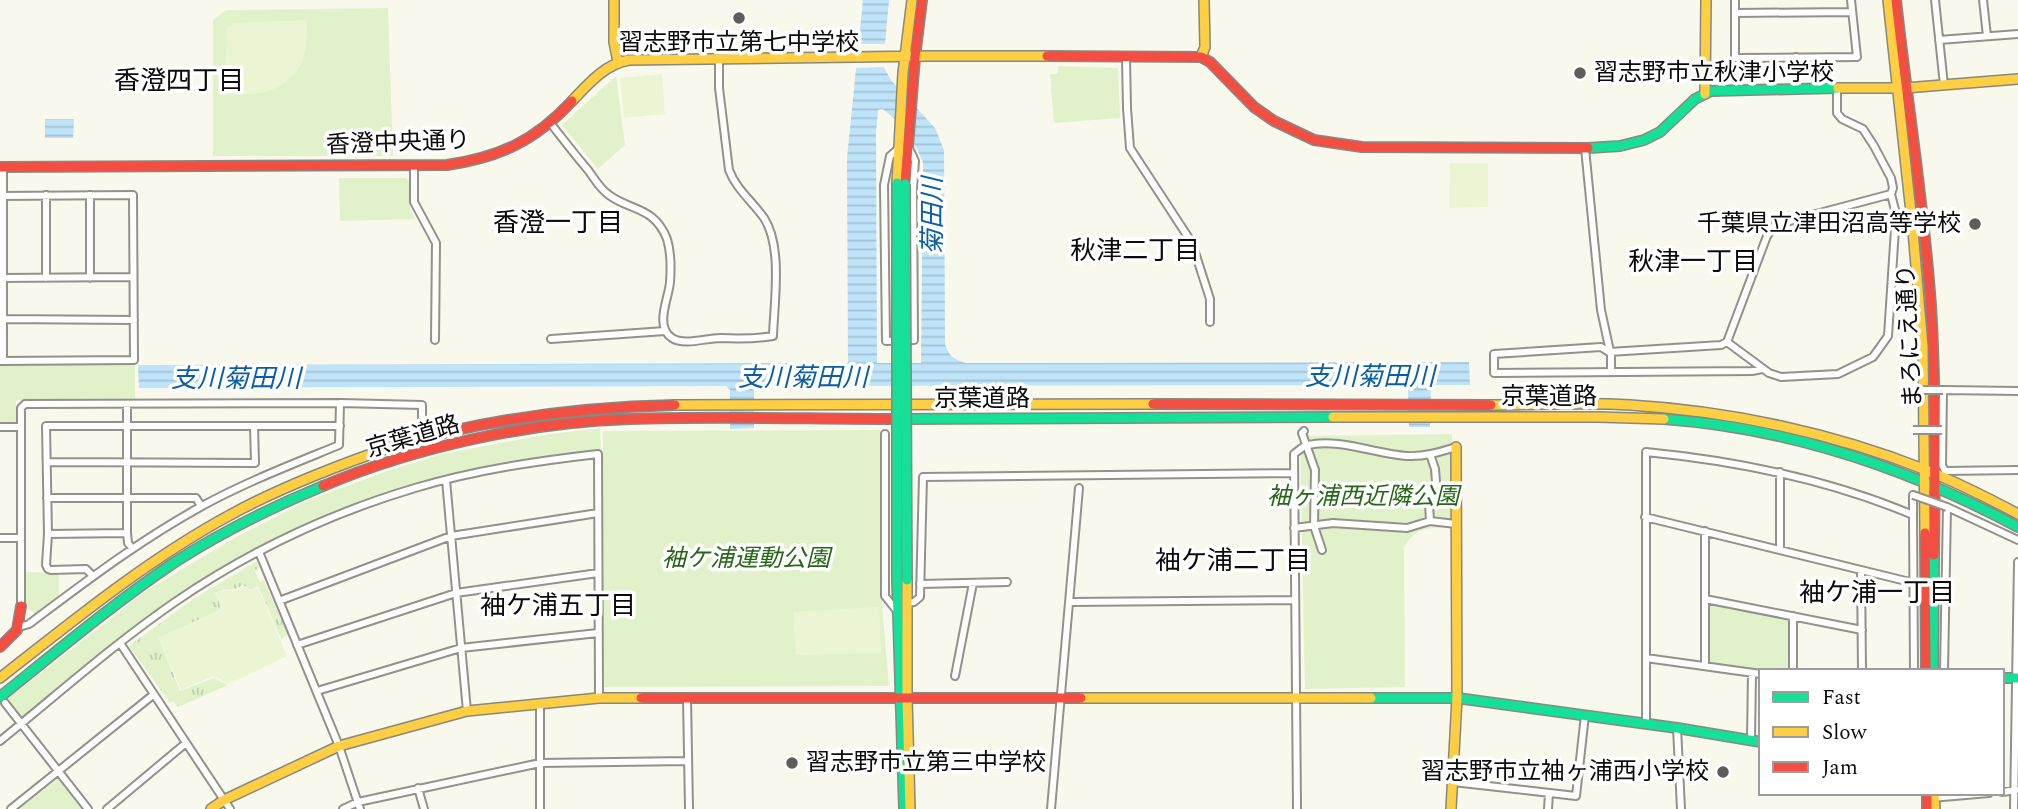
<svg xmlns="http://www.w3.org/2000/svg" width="2018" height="809" font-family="Spectral,'Noto Sans JP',serif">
<defs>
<pattern id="grass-tufts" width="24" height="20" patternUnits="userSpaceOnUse" patternTransform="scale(1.75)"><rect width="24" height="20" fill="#e1f2ca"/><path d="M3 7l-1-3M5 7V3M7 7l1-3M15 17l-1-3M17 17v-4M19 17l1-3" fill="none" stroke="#c0ceac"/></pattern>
<pattern id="water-rules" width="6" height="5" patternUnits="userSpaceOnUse" patternTransform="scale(1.75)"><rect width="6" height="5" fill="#bfe3f8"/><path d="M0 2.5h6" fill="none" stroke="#a3c1d3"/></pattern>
</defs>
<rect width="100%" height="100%" fill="#f9f8ed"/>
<path fill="url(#grass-tufts)" d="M257,561L259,568L255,571L260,582L264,580L288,635L281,639L258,586L250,590L243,585C231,593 226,587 215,593L222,609L159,638L180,691L214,678L228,685L178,707L173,701L170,703L129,646L193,599Z"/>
<path fill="#e1f2ca" d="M388,8L393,156H213V20L226,10Z
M1058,66L1118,68L1120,118L1054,123L1050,74H1058Z
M616,76L625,145L598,169L562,125Z
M339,178H406L409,181L410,208L415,219L340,221Z
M0,364H135V399L16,400V421L13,423H0Z
M600,428L601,451C566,454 531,460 496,466C475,469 453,473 433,479C343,505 256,544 178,596C123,633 73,676 23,718L19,717L6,700L149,589L236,537L309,500L390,470L442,454L544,435Z
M880,430L882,605L889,686L603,687V431Z
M1452,434V527C1430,529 1417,525 1404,547L1405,687L1305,689L1300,436Z
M25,572L59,573V598L38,615L26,608Z
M1709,602L1791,618V671H1761L1709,664Z
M60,777L84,809H19Z"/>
<path fill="#ebf5d4" d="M307,20C307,54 305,76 269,91C257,96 238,93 225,94L227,27L234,23Z
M662,74L665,114L624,118L620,78Z
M1450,163H1488V207L1449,208Z
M244,586L250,591L258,588L287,656L229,684L214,676L181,690L159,638L223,609L215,593C227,588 230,594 244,586Z
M879,607L881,653L796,655L793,612Z"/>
<path fill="url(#water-rules)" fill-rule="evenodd" d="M863,0H889L883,66L891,80L935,128L944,150L945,344C948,356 955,360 966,363L1469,362L1470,385H1433L1431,387L1430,427H1409L1408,387L1405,385L758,386L754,390V428L730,429V390L726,386L139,388L138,365L848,363L847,158ZM882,109C901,121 916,143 923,163L921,363H877L876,133L878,110Z
M45,119H74L73,138H45Z"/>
<path fill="#f9f8ed" d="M855,44H889L887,65L889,69L886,67L852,68Z"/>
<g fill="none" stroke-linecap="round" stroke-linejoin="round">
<defs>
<path id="street" d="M1735,0V58L1857,57L1851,0
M1935,0L1944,85
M1983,0L1987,36
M1735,13L1852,12
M1939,40L2018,34
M1126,58L1127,108L1130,148L1192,243L1210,299V322
M1795,88L1796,57
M551,124C563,139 575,155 588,170C594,178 600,189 609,195C630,211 654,206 667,239C671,252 671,268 670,282C669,298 654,326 672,338C684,346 706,338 720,338C739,339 754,339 773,336C774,303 783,247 764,218C753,202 736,189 729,170L719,88V59
M1585,148L1601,310L1611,356V372
M898,149L890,156L884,185L886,341L914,340L913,189L915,161L909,148
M414,165V202L436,243L435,340
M0,196L133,195L134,360L0,361
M0,278L133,277
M46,278V195
M90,278V195
M0,319L134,320
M551,339L665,331
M1727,342L1769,373L1781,377L1838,374L1873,357L1888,336L1896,214L1891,194L1893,188L1891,178L1874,146L1863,129L1842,119L1837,113V87
M3,361V167
M1762,369L1752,371L1494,373V354L1601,347L1609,352L1721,345L1727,342L1767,236L1775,225L1891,194
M2018,391L1943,390L1942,465L1945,471L2018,470
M127,404V533L128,543L132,548
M0,427H21
M1304,431L1302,433L1315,470L1314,526L1322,550
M885,434V596L897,611
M1430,454L1435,469L1436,482L1429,504L1430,521
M47,462L255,463L254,426
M1780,472V550
M446,480L467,711
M1913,495V515
M47,498H196L201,506
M1645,517L1914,583
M1294,528L1333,523L1407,528L1430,521L1456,524
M48,534L127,533
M0,538H21
M259,552L339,746L360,809
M1861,570L1862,671
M93,576L86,569L51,570L48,569L46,565L48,534L46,426H340
M920,584L1007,582
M1705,599L1862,630
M279,601L451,536L598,513
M1070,602L1295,600
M907,603L914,602L920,597L923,477L1294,473
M21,606V408L25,404L340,403L422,405V422
M1793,616V671
M19,627L29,624C85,582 140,540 202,506C246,482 293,464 339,445L340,403
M120,643L230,809
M297,645L456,593L598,573
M1646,658L1761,674
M1705,666V531
M1944,671L1947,507L2018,540
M955,676L973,583
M317,691L461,648L598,633
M687,698L689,809
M5,703L88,809
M1646,723V452C1738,461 1828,479 1913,515L1914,671
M1677,728L1681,809
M1751,740L1752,673
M0,741C58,694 114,644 175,602C248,552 331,513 415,488C475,470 537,461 598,454L599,698
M1453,782L1576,796L1585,715
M418,788L424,809
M2002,792L2018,790
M1931,798L1989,793
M11,809L153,695
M107,809L186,743
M343,809L358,802L540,763L688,761
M540,809V703
M1051,809L1079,488
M1297,809L1294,454C1298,451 1303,446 1308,445C1338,438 1376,454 1407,456C1424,457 1440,452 1456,447
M1548,809L1549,793
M2014,809L2018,562"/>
<path id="fast" d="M1588,148L1620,146L1644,140L1660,132L1695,99L1711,91L1838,88
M897,419L1333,417
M1664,419C1789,428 1908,468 2018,527
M897,581L904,809
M1933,671L1934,555
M2002,678H2018
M0,697C57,651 114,603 175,562C222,532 272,507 323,486
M1371,698H1457L1677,728L1761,742"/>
<path id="slow" d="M614,0V42L618,62
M1888,0L1913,231L1923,347L1925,533
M1201,57L1205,47L1204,0
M1838,88H1905L2018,79
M1705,94L1706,0
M572,101C588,84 605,64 629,60L930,56H1047
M897,183L903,73L912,0
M675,405L1153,404
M1491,405C1537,405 1584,402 1630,405C1730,411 1833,433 1926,470C1958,483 1988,498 2018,514
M1333,417H1598L1664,419
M907,580V697L910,809
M0,678C74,620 147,560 230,515C281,487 336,466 391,447
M1081,698H1371
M1934,793L1935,809
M211,809L224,800L339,746L467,711L599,698H641
M1451,809L1457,698L1456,447"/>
<path id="jam" d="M1896,0C1907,102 1924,203 1931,306C1936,388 1935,472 1934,555
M1047,56L1201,57L1210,62L1254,107L1274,121L1314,140L1362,147L1588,148
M0,167L447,165C500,157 535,141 572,101
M905,184L915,57L922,0
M1153,404L1491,405
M391,447C484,419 579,407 675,405
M323,486C415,447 530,422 630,419C718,416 808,419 897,419
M1925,533L1926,671
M0,647L17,630L21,606
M641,698H1081
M1927,793V809"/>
</defs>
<use href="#street" stroke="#92918c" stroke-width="10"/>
<use href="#fast" stroke="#888883" stroke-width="12"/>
<use href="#slow" stroke="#888883" stroke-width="12"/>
<use href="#jam" stroke="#888883" stroke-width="12"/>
<use href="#street" stroke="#fefefc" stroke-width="6"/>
<use href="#fast" stroke="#16e098" stroke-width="9"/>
<use href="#slow" stroke="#ffcf43" stroke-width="9"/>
<use href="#jam" stroke="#f24e42" stroke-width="9"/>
<defs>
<path id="street-bridge" d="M1916,390H1943
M1913,430H1942
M1913,495L1947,507"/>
<path id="fast-bridge" d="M897,183V581
M905,184L907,580"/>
</defs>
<use href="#street-bridge" stroke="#92918c" stroke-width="10" stroke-linecap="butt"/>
<use href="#fast-bridge" stroke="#888883" stroke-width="12" stroke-linecap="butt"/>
<use href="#street-bridge" stroke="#fefefc" stroke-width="6"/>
<use href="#fast-bridge" stroke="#16e098" stroke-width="9"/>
</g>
<g fill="#5e5d59" stroke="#fff" stroke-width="2.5">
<circle cx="739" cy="18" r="7"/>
<circle cx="1580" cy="73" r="7"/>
<circle cx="1975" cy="224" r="7"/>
<circle cx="792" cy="763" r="7"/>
<circle cx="1723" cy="772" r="7"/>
</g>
<g text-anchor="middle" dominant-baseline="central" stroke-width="7" stroke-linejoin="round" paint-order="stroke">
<g font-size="24" fill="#0a0a0a" stroke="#fff" text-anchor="start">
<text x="739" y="43" text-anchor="middle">習志野市立第七中学校</text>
<text x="1594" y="73">習志野市立秋津小学校</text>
<text x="1961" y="224" text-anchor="end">千葉県立津田沼高等学校</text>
<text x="806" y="763">習志野市立第三中学校</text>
<text x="1709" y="772" text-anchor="end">習志野市立袖ヶ浦西小学校</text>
</g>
<g font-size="24" fill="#0a0a0a" stroke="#fff">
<text transform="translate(398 143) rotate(-2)">香澄中央通り</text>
<text transform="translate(1910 336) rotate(-93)">まろにえ通り</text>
<text x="1549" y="397">京葉道路</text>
<text x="982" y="399">京葉道路</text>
<text transform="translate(413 437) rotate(-16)">京葉道路</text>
</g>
<g font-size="24" font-style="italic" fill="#256716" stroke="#fff">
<text x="1363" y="497">袖ヶ浦西近隣公園</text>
<text x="746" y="559">袖ケ浦運動公園</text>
</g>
<g font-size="26" fill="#0a0a0a" stroke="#fff">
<text x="179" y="81">香澄四丁目</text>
<text x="558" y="223">香澄一丁目</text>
<text x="1135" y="251">秋津二丁目</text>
<text x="1693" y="262">秋津一丁目</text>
<text x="1233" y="561">袖ケ浦二丁目</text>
<text x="1877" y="593">袖ケ浦一丁目</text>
<text x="558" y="606">袖ケ浦五丁目</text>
</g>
<g font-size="26" font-style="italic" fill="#095ea6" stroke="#fff">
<text transform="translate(933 216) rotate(-90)">菊田川</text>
<text x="1370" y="377">支川菊田川</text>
<text x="803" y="378">支川菊田川</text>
<text x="236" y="379">支川菊田川</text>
</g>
</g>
<rect x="1759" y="669" width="245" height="126" fill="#ffffff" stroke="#9d9d9d" stroke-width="2"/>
<rect x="1773" y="692" width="35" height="10" fill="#16e098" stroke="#9d9d9d" stroke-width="2"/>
<text x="1822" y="704" font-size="21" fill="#0a0a0a">Fast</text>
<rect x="1773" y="727" width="35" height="10" fill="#ffcf43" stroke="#9d9d9d" stroke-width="2"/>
<text x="1822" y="739" font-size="21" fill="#0a0a0a">Slow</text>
<rect x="1773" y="762" width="35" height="10" fill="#f24e42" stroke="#9d9d9d" stroke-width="2"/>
<text x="1822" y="774" font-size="21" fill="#0a0a0a">Jam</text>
</svg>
